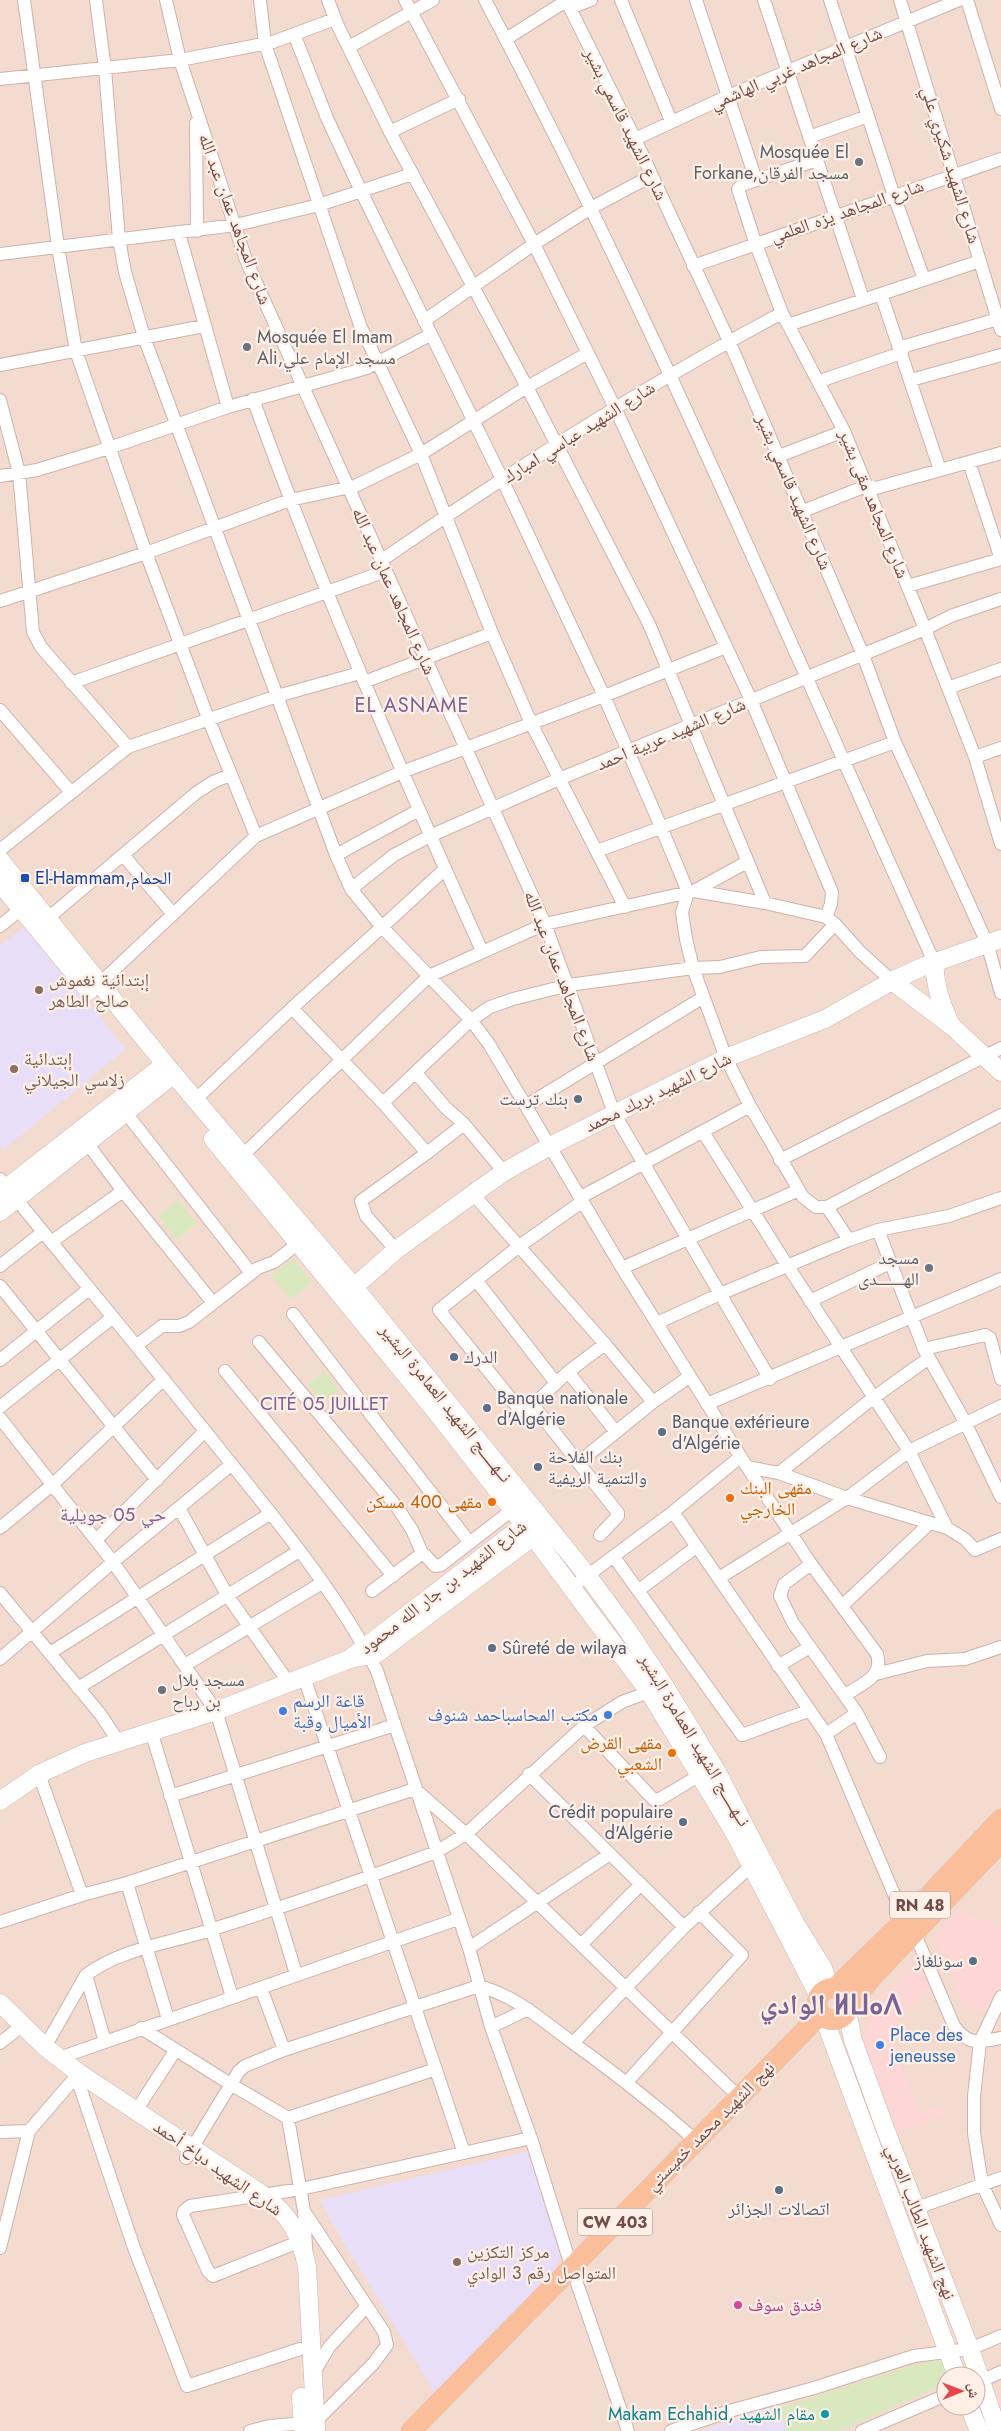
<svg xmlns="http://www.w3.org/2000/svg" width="1001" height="2431" font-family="Jost,'Noto Naskh Arabic','Noto Sans Tifinagh',sans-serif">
<rect width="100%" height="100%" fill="#fcebe1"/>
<path fill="#f3dbd0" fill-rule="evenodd" d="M0,0H1001V2431H0ZM946,2376H976V2406H946Z"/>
<path fill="#fcd7d5" d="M960,1909L1001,1928V1986L990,2009L985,2012L968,2010L962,2003L933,1935Z
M920,1960L933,1988L900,2017L894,2046L920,2112L943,2104L950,2114L897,2132L864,2044L870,2008L915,1963Z"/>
<path fill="#e8def8" d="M27,925L126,1049L3,1150L0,1146V946Z
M529,2151L562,2252L553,2273L435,2393L330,2220L320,2200Z
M763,2408H779L787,2431H702Z"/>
<path fill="#dae8c0" d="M178,1200L197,1223L177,1240L158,1216Z
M293,1258L312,1282L291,1299L271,1275Z
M325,1371L339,1389L321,1402L307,1384Z
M940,2357L947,2376L946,2384L839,2431H787L779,2408Z"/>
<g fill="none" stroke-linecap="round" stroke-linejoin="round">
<defs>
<path id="street" d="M24,0L58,247L76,351L146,553L208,718L256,836
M96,0L105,69L119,239L125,272L144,337L336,855L351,889L382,927L445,869
M166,0L180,60L246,260L545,924L614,1113L770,1379
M260,0L265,44L360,325L421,454L492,633L531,723L625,907
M328,0L337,24L390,132L527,387L649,624L765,903
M405,0L534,244L615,408L751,700L832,892L831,904L826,917
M485,0C651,313 788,640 934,962
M566,0L635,139L729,341L863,655L895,742L987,943L1001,993
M621,0L671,121
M696,0L756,180L817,160
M764,0L863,299
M830,0L894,196L924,279
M900,0L1001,330
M967,0L1001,109
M570,8L591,0
M294,34L327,118L361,191L502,479L604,696L661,827L688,892L682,912L686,939L693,968L726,1058L750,1106L581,1197
M506,39L566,1
M349,47L433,0
M0,79L180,60L273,42L335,19
M196,123L197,231
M390,132L459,99
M809,137L868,116
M635,139L728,96L959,0
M756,180L742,185L738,189L755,242L782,313L844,431L925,629L975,757L1001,844
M179,233L228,407
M0,254L236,225L319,205L412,174
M693,266L1001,159
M881,294L940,470
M424,321L534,244L591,208L651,176
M788,325L980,261
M0,365L204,326
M911,380L1001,355
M820,381L901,353L905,346L998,319
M253,399C321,587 400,769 482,951
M0,400L19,473L33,632L41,647L128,747
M779,456L844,431
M969,462L1001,559
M0,476L37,470L109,448L228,407L367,368L430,335
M803,511L866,486L876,488L1001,453
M382,560C511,471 644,386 782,313
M908,586L1001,559
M0,601L146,553L290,500L355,486L421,454L527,387L588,353
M364,682L492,633
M71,683L386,571
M948,688L1001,669
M0,710L70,791
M975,757L1001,748
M0,850L128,747L277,696L360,673
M597,851L895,742
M123,855L173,914
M336,855L419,810
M351,889L394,855L430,836L559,779L925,629L951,616L1001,599
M694,891L747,862
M47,919L196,793L213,782L230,775
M0,926L26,905
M99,984L256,836L402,772L604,696L726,647
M292,1008L383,1103L427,1153L361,1201L366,1216L396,1250
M416,1073L445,1107L464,1124L504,1172
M195,1100L292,1008L382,927L471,1020L489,1044L622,1268L747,1467L779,1473L847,1498L947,1528L965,1539L975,1550L1001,1539
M383,1103L471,1020L490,1007L513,999L569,985L693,968L720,967L761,957L805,956L835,924
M527,1105L702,998
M750,1106L803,1197L816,1207H827L849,1240
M126,1113L251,1273
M703,1132L787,1265L909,1451L947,1528
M87,1143L123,1191L213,1303
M427,1153L464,1124
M243,1155L429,976L545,924L694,891L765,903L826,917L835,924L860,952L892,981
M780,1160L1001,1048
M0,1179C76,1273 154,1366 229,1461C282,1527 338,1595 377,1671L469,1948L491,2027L531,2138L571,2266L628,2431
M473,1194L605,1344L653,1402
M827,1207L1001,1115
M878,1230L924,1349L965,1422L1001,1497
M51,1242L123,1191
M0,1266L43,1232
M622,1268L799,1190
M476,1280L556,1383
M0,1286L157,1480
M810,1301L890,1263
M293,1314L470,1543
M657,1323L720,1294L849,1240L878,1230L949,1216L1001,1198
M259,1342L397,1507L412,1530L423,1555
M137,1345L162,1326H179L189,1322L258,1268L274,1262L299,1243
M924,1349L985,1335L990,1338L1001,1379
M0,1360L89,1289
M225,1371L393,1576
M568,1372L616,1432
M707,1404L1001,1279
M533,1405L526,1410H520L439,1310L518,1247L583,1201
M0,1407L113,1317
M0,1418L113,1562L216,1711L296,1974
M579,1462L653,1402L689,1377
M747,1467L811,1564L877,1654C884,1677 862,1684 845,1695
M779,1473L873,1398L929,1358
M179,1508L227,1595L289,1683
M673,1512L826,1734L905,1920
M0,1528L52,1485L164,1379
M600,1535L618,1516V1513L533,1405L568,1372L605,1344
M96,1540L205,1431
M614,1557L742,1735L808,1711
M719,1578L847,1498L909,1451L1001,1406
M571,1588L673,1512L740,1457
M639,1590L696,1547
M372,1591L420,1555H425L435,1566L441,1565L512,1510
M0,1593L101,1715L118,1741
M842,1606L929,1524
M810,1647L857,1713L880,1757
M50,1653L271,1513
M0,1659L113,1562L232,1464
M185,1665L322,1583
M778,1666L810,1647L793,1623L780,1596L784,1584L811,1564
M876,1674L927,1661L965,1659L1001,1647
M304,1677L464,2153
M78,1688L299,1551
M584,1726L654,1800L660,1799L700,1775
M151,1731L232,1997
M826,1734L857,1713
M39,1774L82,1895
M529,1774L684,1927
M170,1796L395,1725
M127,1883L168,2019
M0,1922L82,1895L127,1883L415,1789L466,1834L739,2097
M915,1934L954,2026C969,2046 978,2042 1001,2038
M581,1945L641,1884
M469,1948L610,1854
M86,1975L105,2042
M261,1988L284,2050
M1001,1997L980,2042L974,2096V2133L982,2184L1001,2225
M491,2027L528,2009
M141,2028L232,2085L288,2118L304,2211L306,2247
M0,2043L14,2032
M573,2043L684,1927L752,1865
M45,2047L86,1975C120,1949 170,1943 210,1930C286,1906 362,1880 436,1852L466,1834L584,1726L622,1702L657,1689
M59,2058L458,1919
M627,2082L742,1955L699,1912
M80,2087L133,2245L187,2386L300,2349
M136,2111L175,2051
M288,2118L436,2069
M0,2132L29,2131
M186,2158L239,2071L245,2066L284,2050L479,1986C516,1996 543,2021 573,2043C616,2074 657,2106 696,2141
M914,2209L1001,2178
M291,2245L213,2276L208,2271L183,2215L184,2211L190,2206L301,2189L531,2138
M0,2248L29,2131L79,2073
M312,2376L329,2347L366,2307
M976,2383L1001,2372
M250,2431L270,2426L315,2422L373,2364L387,2345L384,2332L304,2211
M671,2431L733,2410L814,2388L914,2356L970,2349L1001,2336
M862,2431L946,2395"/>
<path id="secondary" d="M0,860L165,1064L354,1287L587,1575L624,1625L664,1685L717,1772L795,1923L823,1968L830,1988
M0,883L89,991
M934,962C935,985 940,1004 951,1025
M892,981L953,1027L1001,1072
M213,1139L437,1413L533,1536L650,1693L734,1832L819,1996
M0,1193L165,1064
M0,1212L174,1074
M345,1295L396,1250L473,1194L504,1172L550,1146L726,1058L825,1019L892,981L922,967L1001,939
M352,1657L532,1519
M0,1801L39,1774L85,1753L216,1711L350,1659L376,1654L543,1529
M0,2003L45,2047L79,2073L263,2195C289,2214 301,2235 307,2267L316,2431
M847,2011L853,2040L886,2131L970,2349L998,2431
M824,2018L957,2376
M301,2397L303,2431
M969,2406L979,2431"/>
<path id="primary" d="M835,1988L916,1909L1001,1819
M817 2004a16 16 0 1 1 32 0a16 16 0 1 1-32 0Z
M849,2005L874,1975L1001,1842
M411,2431L820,2015"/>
</defs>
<use href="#street" stroke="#ceb2ab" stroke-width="14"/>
<use href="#secondary" stroke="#d3b3aa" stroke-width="19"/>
<use href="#primary" stroke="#d8cdcc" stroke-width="21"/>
<use href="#street" stroke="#fff" stroke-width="12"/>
<use href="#secondary" stroke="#fff" stroke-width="18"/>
<use href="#primary" stroke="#fabf9a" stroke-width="20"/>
</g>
<g fill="#6b7280" stroke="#fff0e7" stroke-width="2">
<circle cx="859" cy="162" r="5"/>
<circle cx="247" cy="347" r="5"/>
<circle cx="929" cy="1268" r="5"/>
<circle cx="162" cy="1690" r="5"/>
</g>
<rect fill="#1a4fb4" stroke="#fff0e7" stroke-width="2" x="20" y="873" width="10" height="10" rx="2.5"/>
<g fill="#8d6e63" stroke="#fff0e7" stroke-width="2">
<circle cx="39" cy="990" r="5"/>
<circle cx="14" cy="1069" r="5"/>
<circle cx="457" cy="2262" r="5"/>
</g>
<g fill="#5c6f8a" stroke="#fff0e7" stroke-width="2">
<circle cx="578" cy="1099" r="5"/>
<circle cx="454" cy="1357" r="5"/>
<circle cx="487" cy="1408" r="5"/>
<circle cx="662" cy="1432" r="5"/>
<circle cx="538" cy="1467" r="5"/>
<circle cx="492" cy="1648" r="5"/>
<circle cx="683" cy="1822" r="5"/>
<circle cx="973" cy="1961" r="5"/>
<circle cx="779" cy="2190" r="5"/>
</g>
<g fill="#e8710a" stroke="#fff0e7" stroke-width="2">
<circle cx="730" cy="1498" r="5"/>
<circle cx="492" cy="1502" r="5"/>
<circle cx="672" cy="1753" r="5"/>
</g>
<g fill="#3f7fe0" stroke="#fff0e7" stroke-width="2">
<circle cx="283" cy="1711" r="5"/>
<circle cx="608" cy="1715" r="5"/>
<circle cx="880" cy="2045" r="5"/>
</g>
<circle fill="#d1479c" stroke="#fff0e7" stroke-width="2" cx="738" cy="2305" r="5"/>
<circle fill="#0f9aa8" stroke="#fff0e7" stroke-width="2" cx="825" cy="2414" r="5"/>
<g text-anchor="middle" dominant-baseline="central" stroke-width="4.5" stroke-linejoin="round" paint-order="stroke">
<g fill="#fff0e7" stroke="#9c7e78" stroke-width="1">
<rect x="890" y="1891.5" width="60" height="27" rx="4"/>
<rect x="577.5" y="2208.5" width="75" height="27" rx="4"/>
</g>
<g font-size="16" font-weight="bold" fill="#724d49">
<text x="920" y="1905">RN 48</text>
<text x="615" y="2222">CW 403</text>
</g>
<g font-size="18" fill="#724d49" stroke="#fff0e7">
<text transform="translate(796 68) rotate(-23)">شارع المجاهد غربي الهاشمي</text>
<text transform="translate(626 124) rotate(64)">شارع الشهيد قاسمي بشير</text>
<text transform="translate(951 165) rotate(73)">شارع الشهيد شكيري علي</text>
<text transform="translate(847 211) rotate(-19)">شارع المجاهد يزه العلمي</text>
<text transform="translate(235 219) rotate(70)">شارع المجاهد عمان عبد الله</text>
<text transform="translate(579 432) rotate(-32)">شارع الشهيد عباسي امبارك</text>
<text transform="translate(794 492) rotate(67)">شارع الشهيد قاسمي بشير</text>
<text transform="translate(874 504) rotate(68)">شارع المجاهد مقى بشير</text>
<text transform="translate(394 591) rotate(66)">شارع المجاهد عمان عبد الله</text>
<text transform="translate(671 734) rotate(-23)">شارع الشهيد عربية احمد</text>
<text transform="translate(562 976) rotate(69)">شارع المجاهد عمان عبد الله</text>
<text transform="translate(658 1092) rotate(-26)">شارع الشهيد بريك محمد</text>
<text transform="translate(446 1403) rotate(51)">نــهـــــج الشهيد العمامرة البشير</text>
<text transform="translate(443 1587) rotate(-38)">شارع الشهيد بن جار الله محمود</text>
<text transform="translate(695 1740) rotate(59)">نــهـــــج الشهيد العمامرة البشير</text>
<text transform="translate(710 2126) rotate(-45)">نهج الشهيد محمد خميستي</text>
<text transform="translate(218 2168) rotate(35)">شارع الشهيد دباخ أحمد</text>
<text transform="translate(921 2222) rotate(69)">نهج الشهيد الطالب العربي</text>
</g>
<g font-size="18" fill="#5b616d" stroke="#fff0e7" text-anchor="end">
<text x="849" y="152">Mosquée El<tspan x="849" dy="21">Forkane,مسجد الفرقان</tspan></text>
<text x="257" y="337" text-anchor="start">Mosquée El Imam<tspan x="257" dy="21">Ali,مسجد الإمام علي</tspan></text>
<text x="919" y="1258">مسجد<tspan x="919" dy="21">الهـــــــدى</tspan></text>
<text x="172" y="1680" text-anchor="start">مسجد بلال<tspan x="172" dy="21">بن رباح</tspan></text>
</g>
<g font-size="18" fill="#164399" stroke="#fff0e7" text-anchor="start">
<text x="35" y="878">El-Hammam,الحمام</text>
</g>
<g font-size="18" fill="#785e54" stroke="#fff0e7" text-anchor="start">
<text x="49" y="980">إبتدائية نغموش<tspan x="49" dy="21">صالح الطاهر</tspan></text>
<text x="24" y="1059">إبتدائية<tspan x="24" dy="21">زلاسي الجيلاني</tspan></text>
<text x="467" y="2252">مركز التكزين<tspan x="467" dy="21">المتواصل رقم 3 الوادي</tspan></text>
</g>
<g font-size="18" fill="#4e5e75" stroke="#fff0e7" text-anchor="start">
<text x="568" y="1099" text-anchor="end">بنك ترست</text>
<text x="464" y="1357">الدرك</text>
<text x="497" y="1398">Banque nationale<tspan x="497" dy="21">d'Algérie</tspan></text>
<text x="672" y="1422">Banque extérieure<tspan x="672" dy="21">d'Algérie</tspan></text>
<text x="548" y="1457">بنك الفلاحة<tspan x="548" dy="21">والتنمية الريفية</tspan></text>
<text x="502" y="1648">Sûreté de wilaya</text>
<text x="673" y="1812" text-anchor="end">Crédit populaire<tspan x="673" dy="21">d'Algérie</tspan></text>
<text x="963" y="1961" text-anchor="end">سونلغاز</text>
<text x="779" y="2209" text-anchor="middle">اتصالات الجزائر</text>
</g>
<g font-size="18" fill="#c56008" stroke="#fff0e7" text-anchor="end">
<text x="740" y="1488" text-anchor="start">مقهى البنك<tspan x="740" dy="21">الخارجي</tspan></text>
<text x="482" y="1502">مقهى 400 مسكن</text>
<text x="662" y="1743">مقهى القرض<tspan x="662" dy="21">الشعبي</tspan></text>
</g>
<g font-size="18" fill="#366cbe" stroke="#fff0e7" text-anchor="start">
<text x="293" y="1701">قاعة الرسم<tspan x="293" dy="21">الأميال وقبة</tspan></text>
<text x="598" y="1715" text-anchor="end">مكتب المحاسباحمد شنوف</text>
<text x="890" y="2035">Place des<tspan x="890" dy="21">jeneusse</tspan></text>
</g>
<g font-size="18" fill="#b23c85" stroke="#fff0e7" text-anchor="start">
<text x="748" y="2305">فندق سوف</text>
</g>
<g font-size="18" fill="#0d838f" stroke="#fff0e7" text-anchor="end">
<text x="815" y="2414">Makam Echahid, مقام الشهيد</text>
</g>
<g font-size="19" fill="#796496" stroke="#fff0e7">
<text x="324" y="1403">CITÉ 05 JUILLET</text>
<text x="113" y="1514">حي 05 جويلية</text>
</g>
<g font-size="20" letter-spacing="1" fill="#796496" stroke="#fff0e7">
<text x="412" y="705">EL ASNAME</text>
</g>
<g font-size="28" font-weight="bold" fill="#796496" stroke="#fff0e7">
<text x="831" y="2004">الوادي ⵍⵡⴰⴷ</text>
</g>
</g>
<g transform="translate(961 2391) rotate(89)"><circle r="24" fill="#fff0e7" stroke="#c7afa8"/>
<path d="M0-4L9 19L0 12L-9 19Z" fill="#e4474a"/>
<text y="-8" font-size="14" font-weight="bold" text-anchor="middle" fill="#724d49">ش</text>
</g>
</svg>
